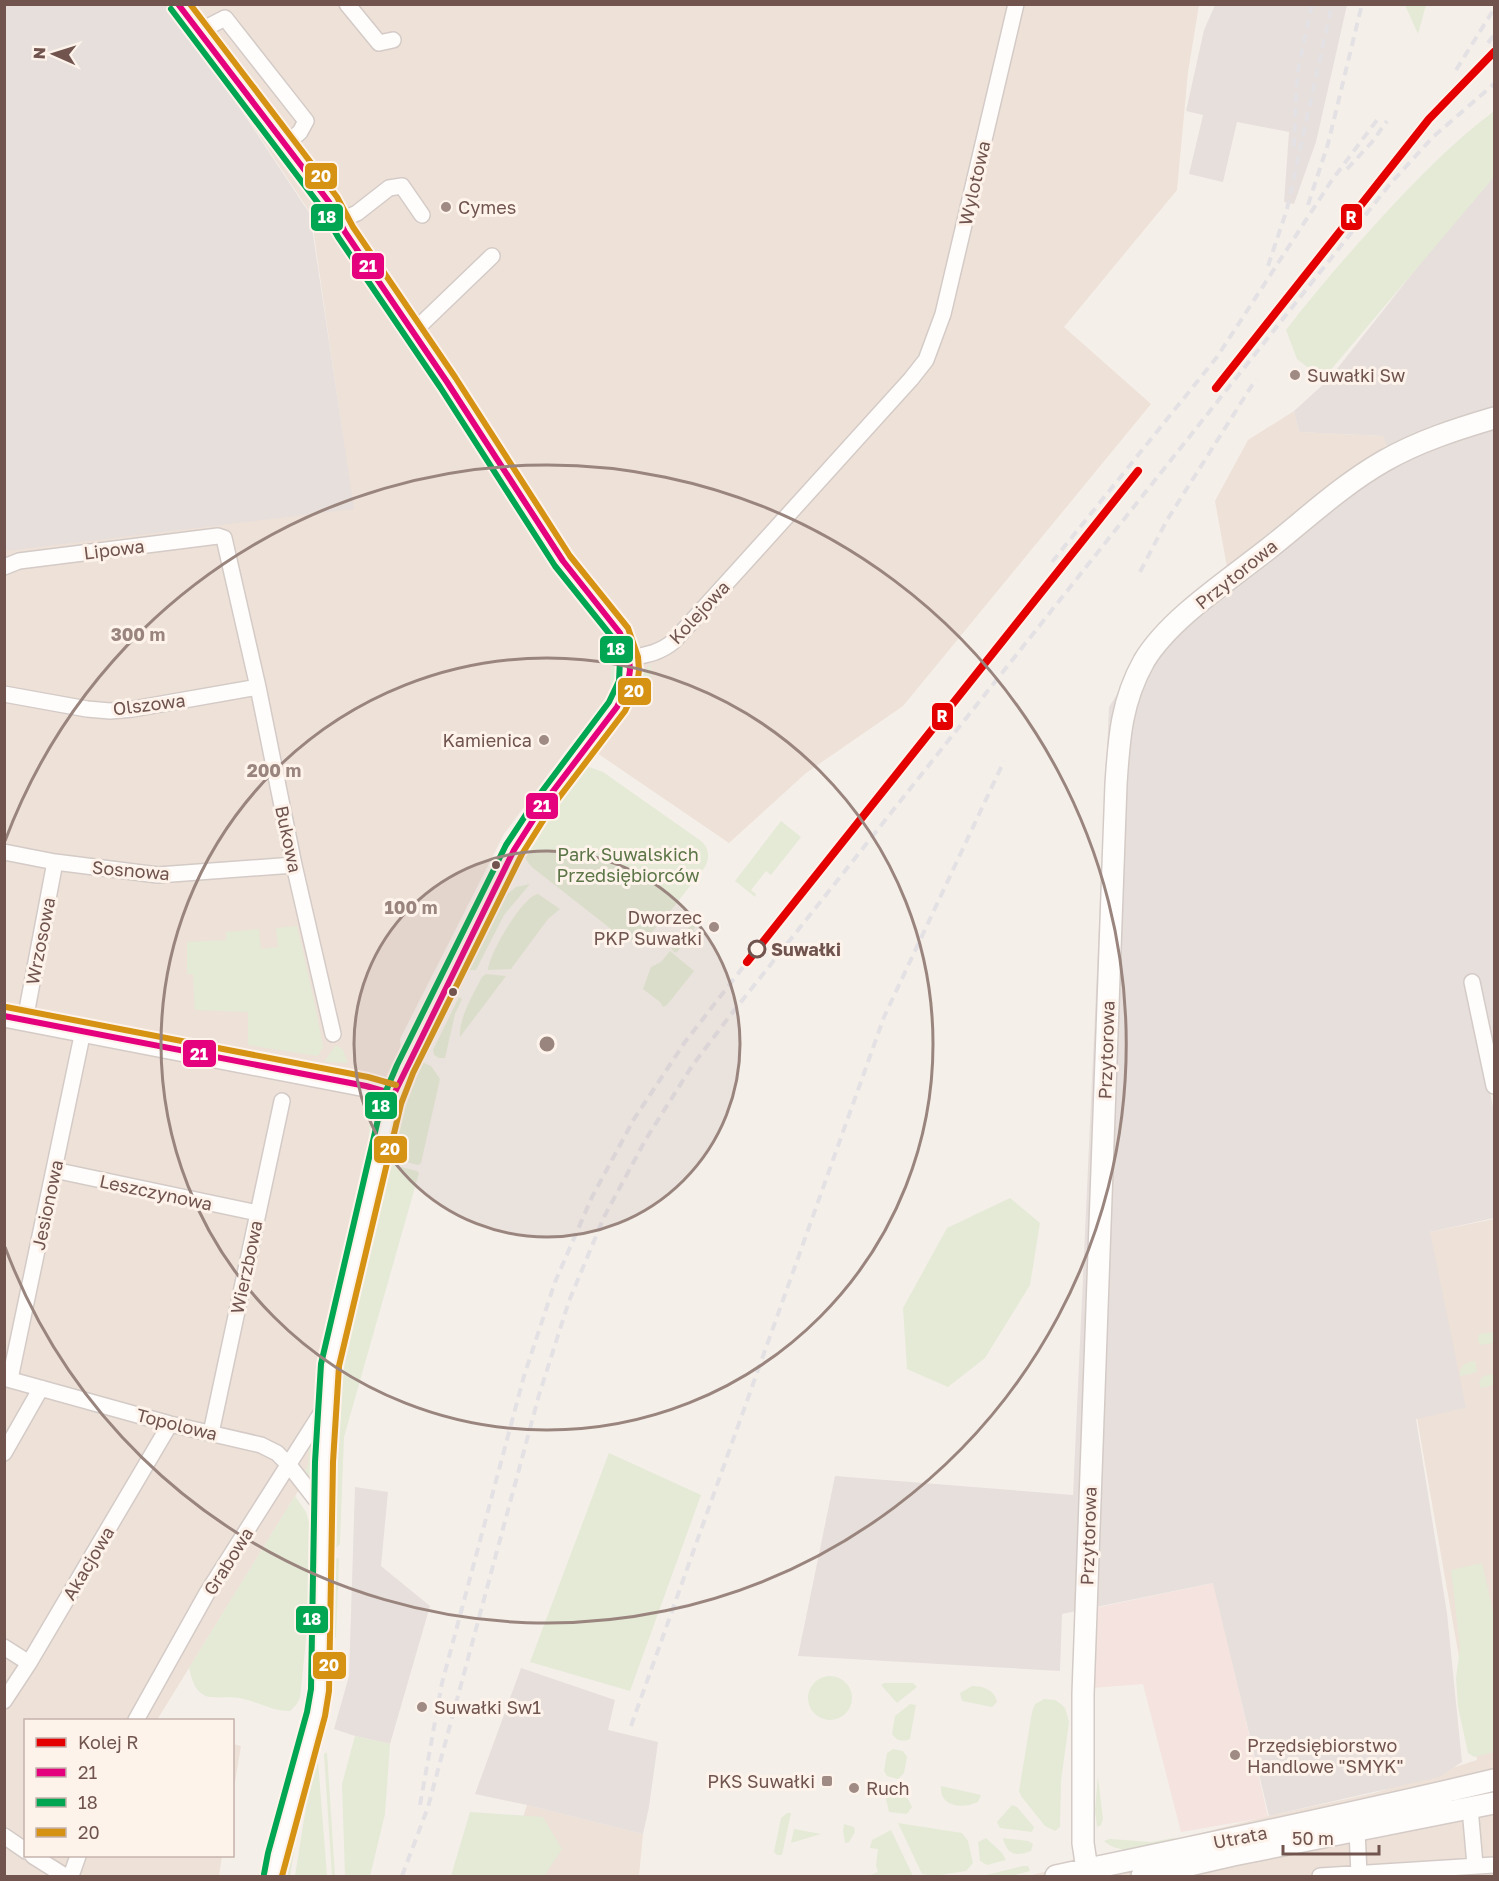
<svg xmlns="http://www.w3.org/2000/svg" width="1499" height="1881" font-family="'Golos Text',sans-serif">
<rect width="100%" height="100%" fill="#f5efea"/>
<path fill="#eee1d8" d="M173,5H1199L1188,72L1177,190L1064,327L1151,404L903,706L806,773L729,843L575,738L504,834L400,1039L407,1119L342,1420L157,1720H26V1856H222L219,1876H5L4,548L353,507L311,214Z
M1294,411L1299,432L1383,436L1387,445L1283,521L1227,567L1215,501L1248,440Z
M1494,1219V1876H1028L1269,1816L1374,1793L1477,1760L1417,1418L1466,1408L1451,1359L1430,1232Z
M233,1744L241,1746L233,1794L232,1744Z
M527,1805L643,1834L639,1876H504Z"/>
<path fill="#f4e3de" d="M1214,1583L1268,1817L1181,1832L1143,1684L1092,1688L1095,1608Z"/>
<path fill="#e7dfdb" d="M4,5H172L310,214L354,509L5,551Z
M1215,5H1347L1316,142L1294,204L1284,202L1289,132L1237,122L1223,182L1189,174L1203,115L1186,111L1204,30Z
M1494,170V1048L1482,1051L1494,1112V1218L1430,1232L1466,1408L1416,1419L1447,1613L1462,1762L1439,1777L1269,1816L1213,1583L1062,1614L1060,1671L798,1656L835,1476L1073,1495L1109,707L1165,618L1283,521L1387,446L1383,436L1299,432L1294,411L1329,379Z
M355,1487L388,1492L381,1566L430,1606L390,1744L355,1736L334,1729L349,1676Z
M521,1668L615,1700L608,1730L658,1742L649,1807L643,1834L527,1805L475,1794Z"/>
<path fill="#e4ead6" d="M1405,5H1426L1418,34Z
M1494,111V177L1323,379L1297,359L1286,330C1316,291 1348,254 1381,218C1417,179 1453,142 1494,111Z
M615,640C620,662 624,676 611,696V644Z
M651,664V676L633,700L631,699L639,677Z
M589,767L603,772L701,841C709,848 710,857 705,867C694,880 655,934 643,939C636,942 627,940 620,936L533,868C527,862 525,858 523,850L581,768Z
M781,821L801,837L771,875L766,871L751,890L756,894L755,897L735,881Z
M530,884L504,915L476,970H468L506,895L516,887Z
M538,894L560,909L548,919L511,969L488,970C489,954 522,897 538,894Z
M695,920L698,923L693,930L695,931L676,953L671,949Z
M297,926L316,1010L323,1047L318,1056L248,1045V1012L195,1010L193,974H187V942L226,940V932L259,929L261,949L278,947L276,928Z
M670,951L694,971L667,1005L663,1007L660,1002L643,989L651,967L661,962Z
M486,974L506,976L460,1037C459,1017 473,995 482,977Z
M459,997L462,999L455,1014L445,1058H439L434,1055L433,1050Z
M336,1045L343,1050L348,1063L324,1062Z
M418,1060L431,1066L440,1079L421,1163L418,1165L386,1157L396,1115Z
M369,1098C384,1114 376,1132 372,1151L369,1142Z
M385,1163L417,1171L419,1173L344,1437L340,1544L336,1548H331L337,1374Z
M1010,1198L1040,1223L1030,1285L985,1358L948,1387L907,1369L903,1308L947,1228Z
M1493,1332L1494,1343L1480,1345L1478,1339L1479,1334Z
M1475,1361L1477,1372L1460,1376C1459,1366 1466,1362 1475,1361Z
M1494,1373V1385L1481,1388L1479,1383L1482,1377Z
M318,1433L317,1489L304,1473L308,1465L309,1445Z
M609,1453L701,1495L630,1691L530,1662Z
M295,1496L306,1512L309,1522L307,1630L300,1698L296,1705L290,1711C271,1711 257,1701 239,1698C229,1696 214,1699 206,1696C194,1691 192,1679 189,1668Z
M331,1555L339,1559L336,1638L330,1632Z
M1482,1563L1494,1616V1752L1474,1757L1468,1753L1458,1707L1456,1678L1460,1647L1451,1570Z
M808 1698a22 22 0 1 1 44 0a22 22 0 1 1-44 0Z
M884,1683H913L917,1687L897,1703L881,1685Z
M972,1686C983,1686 995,1690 997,1702L992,1707L962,1701L960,1693Z
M1044,1699L1055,1700L1061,1704L1065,1708L1069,1722L1061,1781L1060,1827L1055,1831L1045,1826L1021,1796L1019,1791L1032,1712L1035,1704Z
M910,1704L916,1705L910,1739C902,1742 897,1741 892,1734L895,1716Z
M355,1736L390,1744L385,1814L370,1876H345L342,1784Z
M319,1740V1746L301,1810L290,1876H283L286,1856Z
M893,1749L903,1751L907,1757L904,1773L898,1779L887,1776L884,1771L887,1753Z
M327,1752L335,1876H332L324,1754Z
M318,1761L327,1876H295L307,1801Z
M1098,1777L1103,1819L1101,1825L1097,1827L1095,1810Z
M887,1785L903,1789L912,1807L907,1814L889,1812L884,1790Z
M941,1786L981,1795L978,1802C963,1809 939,1807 941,1786Z
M281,1795L284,1800L262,1876H258Z
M1012,1805L1017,1807L1034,1827L1032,1832L1000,1828L997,1822Z
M470,1812L543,1817L562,1849L544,1876H451Z
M787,1813H791L782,1855H777L774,1852L781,1818Z
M898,1823L962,1833L968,1841L973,1863L966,1871L934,1876L922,1874Z
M844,1824L854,1827L855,1832L849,1842L845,1843L843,1831Z
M794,1829L821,1834L791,1843Z
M891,1830L913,1876H871L870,1875L878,1872L876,1865L878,1849L870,1848L872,1840Z
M986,1838L1002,1853L1006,1860L987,1865L980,1861L978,1842Z
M1003,1838L1028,1841L1033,1844L1031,1851C1016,1857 1007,1855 1003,1838Z
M1174,1838L1175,1842C1153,1846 1123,1858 1104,1841L1110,1839L1151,1842Z
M1023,1866H1028L1030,1871L1011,1876H982Z"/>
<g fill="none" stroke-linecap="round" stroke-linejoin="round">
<defs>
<path id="street" d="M347,4L379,43L393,40
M198,32L225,18L306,121L300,132L286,144
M339,221L357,213L389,188L402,186L422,215
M413,332L492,256
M4,567L19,561L218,536L224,538L258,687L294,865L333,1034
M629,658C646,655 660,653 674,641L911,379L926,360L943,314L1016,4
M4,694L87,709L110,711L133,709L258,687
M4,852L55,862L158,875L294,865
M1472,982L1494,1086
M25,1020L55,862
M54,1170L258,1213
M4,1378L170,1424L261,1445L277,1453L289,1465L324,1510
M10,1379L83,1031
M211,1433L282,1101
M4,1453L41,1388
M4,1647L29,1663
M4,1701L29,1663L170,1424
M136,1720L207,1593L325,1407
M1470,1808L1475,1865
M1357,1831L1359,1874
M4,1836L26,1851
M33,1856L65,1876
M71,1876L78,1856
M1320,1876L1494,1865"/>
<path id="secondary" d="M178,4L329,202L345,232L447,382L563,561L620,633L629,658L630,670L628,684L617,707L544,803L514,850L405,1069L392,1101L330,1365L326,1406L324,1462L320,1690L316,1714L277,1855L273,1876
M4,1016L366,1086L394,1094
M1056,1876C1202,1845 1349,1815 1494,1780
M1088,1876L1083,1843V1694L1116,784C1119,739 1121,702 1144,661C1169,619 1229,580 1268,549C1306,519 1342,485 1384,461C1419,441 1457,429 1494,418
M1142,1876L1233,1855L1494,1803"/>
</defs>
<use href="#street" stroke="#d4cbc7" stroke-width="18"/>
<use href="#secondary" stroke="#d4cbc6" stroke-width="24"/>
<use href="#street" stroke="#fefdfc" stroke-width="15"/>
<use href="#secondary" stroke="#fefdfc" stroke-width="21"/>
<path stroke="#e4e1e4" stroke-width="4" stroke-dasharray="9 6" stroke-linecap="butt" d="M1488,43L1494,35
M1456,70L1494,9
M1294,147L1297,75L1312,4
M1347,169L1372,142L1387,121
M1308,205L1328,144L1362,4
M1268,266L1287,209L1332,4
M1099,519L1114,498
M1052,562L1217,357L1332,180L1380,116
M1140,572L1167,520L1256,379
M631,1726L884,1017L1004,761
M420,1805L442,1683L524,1376L555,1282L592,1197L634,1119L685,1042L747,962
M402,1876L428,1807L539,1395L569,1301L604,1217L646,1139L692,1066L729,1017L1390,184L1433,137L1494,84"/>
<defs>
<path id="bus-1" d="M178,4L329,202L345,232L447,382L563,561L620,633L629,658L630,670L628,684L617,707L544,803L514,850L394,1094
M4,1016L366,1086L394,1094"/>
<path id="bus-2" d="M171,9L321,207L338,237L440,387L555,566L612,637L620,660L619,681L609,702L537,798L506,845L397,1065L383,1098L321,1364L315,1462L311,1689L307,1712L268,1853L264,1874"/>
<path id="bus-3" d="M190,4L337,197L353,227L455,377L570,556L628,628L638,657L639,670L637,686L625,711L551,808L522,854L413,1073L401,1104L339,1366L333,1462L329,1691L325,1716L282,1876
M6,1007L368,1077L396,1085"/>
</defs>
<use href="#bus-1" stroke="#fdf3eb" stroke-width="10"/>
<use href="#bus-2" stroke="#fdf3eb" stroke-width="10"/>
<use href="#bus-3" stroke="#fdf3eb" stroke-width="10"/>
<use href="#bus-1" stroke="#e5007d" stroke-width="6"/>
<use href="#bus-2" stroke="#00a651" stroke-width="6"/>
<use href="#bus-3" stroke="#d59213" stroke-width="6"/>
<defs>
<path id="rail-1" d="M1216,388L1429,119L1494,52
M747,962L1138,471"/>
</defs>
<use href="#rail-1" stroke="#fdf3eb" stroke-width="12"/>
<use href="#rail-1" stroke="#e50000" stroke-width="8"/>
</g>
<circle cx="547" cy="1044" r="193" fill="#9a857e" fill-opacity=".12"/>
<g fill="none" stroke="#9a857e" stroke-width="3">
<circle cx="547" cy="1044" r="193"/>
<circle cx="547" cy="1044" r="386"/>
<path d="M5 841A579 579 0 1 1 5 1247"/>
</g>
<g fill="#9f8a84" stroke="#fdf3eb" stroke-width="2">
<circle cx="446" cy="207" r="6"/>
<circle cx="1295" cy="375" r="6"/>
<circle cx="544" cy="740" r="6"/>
<circle cx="714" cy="927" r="6"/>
<circle cx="422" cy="1707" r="6"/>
<circle cx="1235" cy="1755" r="6"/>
<rect x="821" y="1775" width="12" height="12" rx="3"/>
<circle cx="854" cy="1788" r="6"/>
</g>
<g fill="#70544d" stroke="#fdf3eb" stroke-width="2">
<circle cx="496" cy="865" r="5"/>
<circle cx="453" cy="992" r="5"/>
</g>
<circle fill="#fdf3eb" stroke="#70544d" stroke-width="3" cx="757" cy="949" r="8"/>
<g text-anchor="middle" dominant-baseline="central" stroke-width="6" stroke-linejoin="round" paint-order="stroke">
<g font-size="18" fill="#70544d" stroke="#fdf3eb">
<text transform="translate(974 183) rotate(-77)">Wylotowa</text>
<text transform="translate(114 549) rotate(-7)">Lipowa</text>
<text transform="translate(1236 574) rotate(-39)">Przytorowa</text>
<text transform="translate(699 612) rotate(-47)">Kolejowa</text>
<text transform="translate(149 704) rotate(-7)">Olszowa</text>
<text transform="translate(289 839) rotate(78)">Bukowa</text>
<text transform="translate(131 870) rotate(5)">Sosnowa</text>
<text transform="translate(40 941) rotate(-79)">Wrzosowa</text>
<text transform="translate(1106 1050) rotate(-88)">Przytorowa</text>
<text transform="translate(156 1192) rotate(12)">Leszczynowa</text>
<text transform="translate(47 1205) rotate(-78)">Jesionowa</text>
<text transform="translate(246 1267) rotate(-78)">Wierzbowa</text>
<text transform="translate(177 1424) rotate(14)">Topolowa</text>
<text transform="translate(1088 1536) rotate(-88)">Przytorowa</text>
<text transform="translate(228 1561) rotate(-58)">Grabowa</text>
<text transform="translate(88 1563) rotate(-59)">Akacjowa</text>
<text transform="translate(1240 1837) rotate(-11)">Utrata</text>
</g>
<g font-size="18" fill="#70544d" stroke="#fdf3eb" text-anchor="start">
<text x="458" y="207">Cymes</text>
<text x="1307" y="375">Suwałki Sw</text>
<text x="532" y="740" text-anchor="end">Kamienica</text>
<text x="702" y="917" text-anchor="end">Dworzec<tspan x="702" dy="21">PKP Suwałki</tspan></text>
<text x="434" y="1707">Suwałki Sw1</text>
<text x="1247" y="1745">Przędsiębiorstwo<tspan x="1247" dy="21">Handlowe "SMYK"</tspan></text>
<text x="815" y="1781" text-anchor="end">PKS Suwałki</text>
<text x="866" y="1788">Ruch</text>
</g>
<g font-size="18" fill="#5b7546" stroke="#fdf3eb">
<text x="628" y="854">Park Suwalskich<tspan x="628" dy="21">Przedsiębiorców</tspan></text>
</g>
<g font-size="18" font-weight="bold" fill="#70544d" stroke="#fdf3eb" text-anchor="start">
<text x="771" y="949">Suwałki</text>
</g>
</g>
<circle cx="547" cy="1044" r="9" fill="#9a857e" stroke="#fdf3eb" stroke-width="3"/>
<g font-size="18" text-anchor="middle" font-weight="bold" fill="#9a857e" stroke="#fdf3eb" stroke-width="6" stroke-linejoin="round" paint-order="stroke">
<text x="138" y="641">300 m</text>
<text x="274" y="777">200 m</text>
<text x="411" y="914">100 m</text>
</g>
<g stroke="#fdf3eb" stroke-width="2">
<rect x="304" y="162" width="34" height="28" rx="6" fill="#d59213"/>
<rect x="1340" y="203" width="23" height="28" rx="6" fill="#e50000"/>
<rect x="310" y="203" width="34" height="29" rx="6" fill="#00a651"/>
<rect x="351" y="252" width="34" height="28" rx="6" fill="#e5007d"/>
<rect x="599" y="635" width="35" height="29" rx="6" fill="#00a651"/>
<rect x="617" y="677" width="35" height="29" rx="6" fill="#d59213"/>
<rect x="931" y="702" width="23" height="29" rx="6" fill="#e50000"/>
<rect x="525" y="792" width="34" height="28" rx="6" fill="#e5007d"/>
<rect x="182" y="1039" width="35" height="29" rx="6" fill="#e5007d"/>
<rect x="364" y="1091" width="34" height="29" rx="6" fill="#00a651"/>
<rect x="373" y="1135" width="35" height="29" rx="6" fill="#d59213"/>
<rect x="295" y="1605" width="34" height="29" rx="6" fill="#00a651"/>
<rect x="312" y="1651" width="35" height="29" rx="6" fill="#d59213"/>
</g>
<g font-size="16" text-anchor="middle" font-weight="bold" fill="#fff">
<text x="321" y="182">20</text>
<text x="1351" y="223">R</text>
<text x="327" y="223">18</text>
<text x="368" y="272">21</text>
<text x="616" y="655">18</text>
<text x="634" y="697">20</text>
<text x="942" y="722">R</text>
<text x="542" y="812">21</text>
<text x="199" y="1060">21</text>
<text x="381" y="1112">18</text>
<text x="390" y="1155">20</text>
<text x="312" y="1625">18</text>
<text x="329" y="1671">20</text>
</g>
<rect width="1499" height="1881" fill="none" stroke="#70544d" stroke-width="12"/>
<rect x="24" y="1719" width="210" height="138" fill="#fdf3eb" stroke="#c5b3ac" stroke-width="1.5"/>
<rect x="36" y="1738" width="30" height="9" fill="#e50000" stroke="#c5b3ac" stroke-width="1.5"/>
<text x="78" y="1749" font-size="18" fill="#70544d">Kolej R</text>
<rect x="36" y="1768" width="30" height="9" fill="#e5007d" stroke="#c5b3ac" stroke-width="1.5"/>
<text x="78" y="1779" font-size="18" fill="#70544d">21</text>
<rect x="36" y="1798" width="30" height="9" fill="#00a651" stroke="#c5b3ac" stroke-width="1.5"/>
<text x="78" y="1809" font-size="18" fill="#70544d">18</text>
<rect x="36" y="1828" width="30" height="9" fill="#d59213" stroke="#c5b3ac" stroke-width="1.5"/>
<text x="78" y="1839" font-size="18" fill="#70544d">20</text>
<g transform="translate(54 54) rotate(273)" stroke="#fdf3eb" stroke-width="4.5" paint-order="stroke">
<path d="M0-4.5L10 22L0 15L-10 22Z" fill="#70544d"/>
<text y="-9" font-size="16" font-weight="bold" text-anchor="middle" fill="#70544d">N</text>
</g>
<path d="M1283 1845v9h96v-9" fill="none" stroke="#70544d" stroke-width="3"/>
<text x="1292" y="1845" font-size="18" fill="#70544d" stroke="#fdf3eb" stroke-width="4.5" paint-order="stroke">50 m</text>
</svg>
